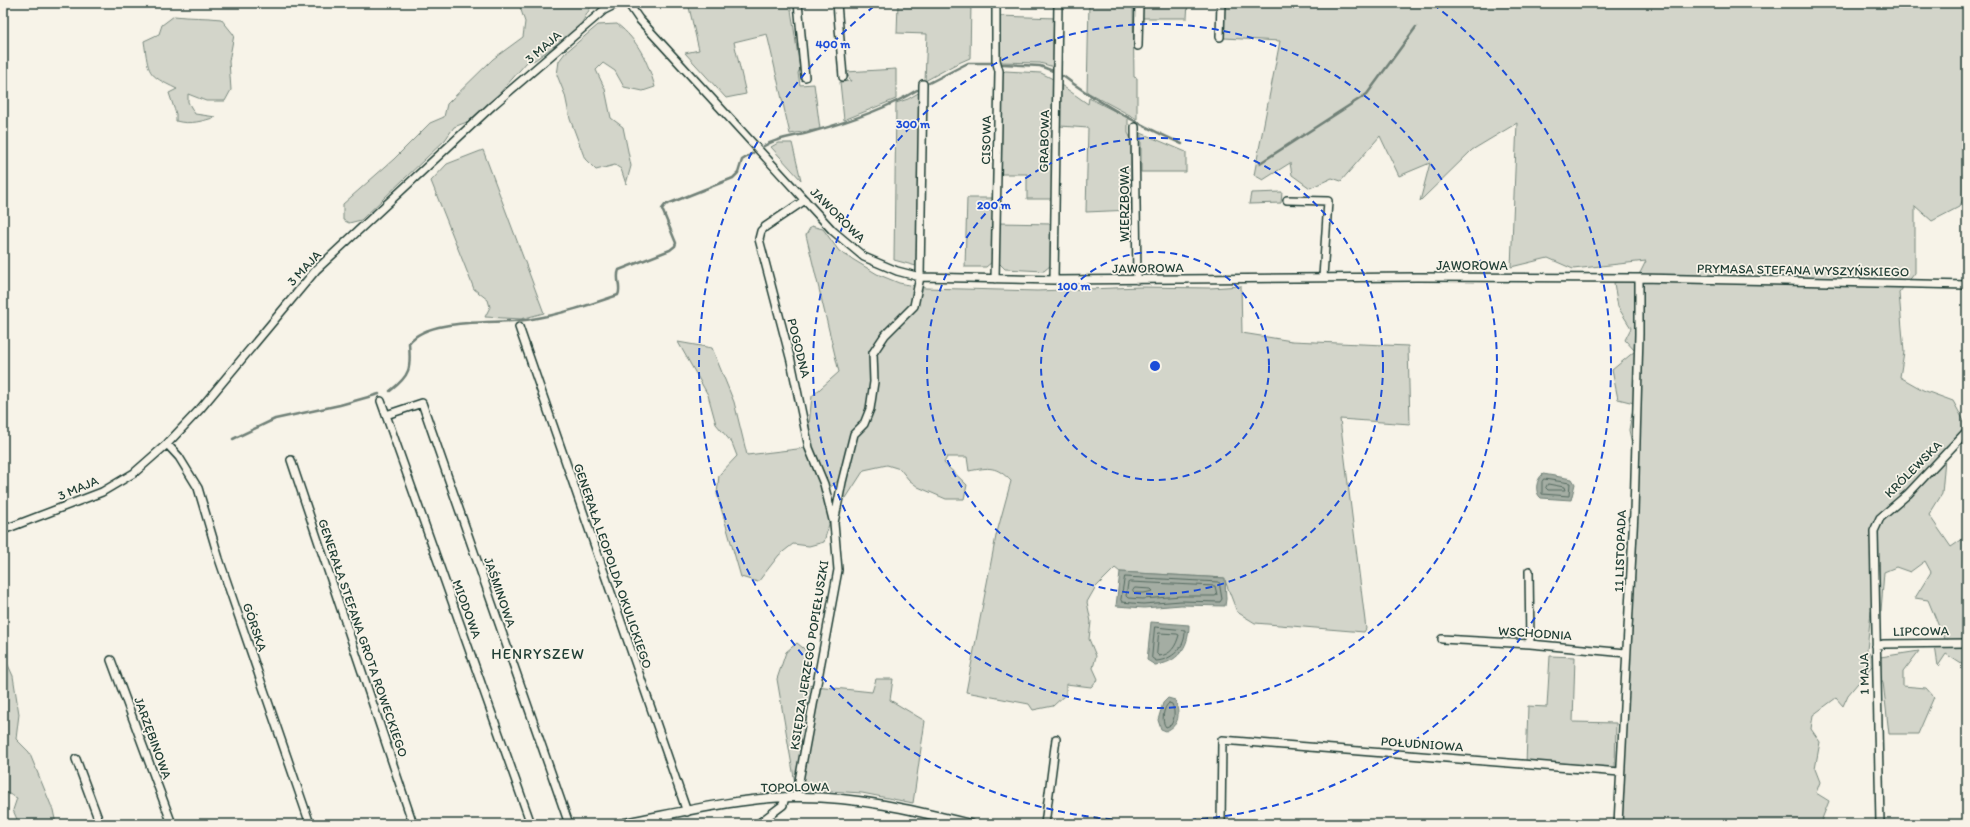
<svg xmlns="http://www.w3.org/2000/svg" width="1970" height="827" font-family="Itim,sans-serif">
<rect width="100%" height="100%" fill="#f7f3e8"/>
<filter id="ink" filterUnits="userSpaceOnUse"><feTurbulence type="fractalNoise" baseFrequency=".025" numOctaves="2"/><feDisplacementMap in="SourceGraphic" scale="8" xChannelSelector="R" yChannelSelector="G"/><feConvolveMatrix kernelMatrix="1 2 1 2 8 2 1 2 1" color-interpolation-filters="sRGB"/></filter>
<g filter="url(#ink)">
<path fill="#d3d5ca" stroke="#79897f" d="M524,3H593L579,28L535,60L527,62L498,95L472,120L454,127L445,140L361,220L349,223L343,220V204L394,159L430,123L444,117L447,104L493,59L523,37L525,22L520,7Z
M688,3H790L800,69L798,73L800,85L814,84L820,129L790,134L767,34L734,42L746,94L726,98L685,53L699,50Z
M898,3H971L970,58L954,65L925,81L927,34L897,33Z
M1089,3H1133L1134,77L1137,78V119L1087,92Z
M1142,3H1188L1187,18H1142Z
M1224,3H1967V193L1959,207L1932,221L1915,206V273L1899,293L1904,352L1900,377L1923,390L1953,401L1964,421L1967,419V428L1950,446H1946L1942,494L1929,515L1951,547L1967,536V665H1963L1946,654L1938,666L1935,646H1947L1928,600L1915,598L1931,572L1925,561L1910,572L1896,567L1884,572L1881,611H1871L1867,650L1874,658L1919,651L1903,672V686L1926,688L1934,697L1918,734H1889L1883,682L1872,666L1848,695L1843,706L1836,698L1813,715L1811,729L1820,742L1815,769L1820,782L1816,793L1829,801L1820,824H1622L1639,477L1629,430L1634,403L1618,399L1612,370L1635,351L1625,340L1631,328L1618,307L1614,283L1640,273L1646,261L1573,269L1548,258L1511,267L1517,123L1472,150L1420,201L1430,163L1399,176L1380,136L1341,181L1332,178L1310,188L1292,175L1290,163L1263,180L1254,175L1280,41L1224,38Z
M174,16C190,18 205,17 221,19L234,35L229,61L231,90L225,101H206L188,94V102L195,114L216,117C203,121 190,125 176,121V114L169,93L177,89C146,74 149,74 144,41L159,34L162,25Z
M999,16L1056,18L1054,67L1040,63L999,62Z
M617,24C638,40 648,62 655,87L643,91L624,87L615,71L603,63L596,70L605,89L611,118L623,127L631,166L626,184L621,169L615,165L596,170L585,159L570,119L565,95L557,75L559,61L565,53L598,25Z
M896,69V99L844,120L840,82L851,81L846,72Z
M1005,71L1041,73L1055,80L1052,199H1027V174H1000L1002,74Z
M1061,85L1088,104L1089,98L1128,118V133L1131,139V210L1086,212L1088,128L1060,126Z
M920,92L916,266L894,260L896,103L908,99Z
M1141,133L1186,152V172H1141Z
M778,143H792L801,180L771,147Z
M483,150L544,313L521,319L485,317L490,307L488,300L474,289L431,181L447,164Z
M1282,192L1281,203L1249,204L1251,193Z
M967,198H993L992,262L986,267H965Z
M999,223L1052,224L1051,265L1044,271L1005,269L999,263Z
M811,226L823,229L839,251L877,274L899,283L925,288L1037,291L1140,287L1210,288L1241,286L1242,333L1292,341L1408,346L1410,424L1340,419L1366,629L1364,632L1255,623L1237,612L1224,578L1120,572L1115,568L1095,588L1087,602L1091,622L1089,639L1096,656L1093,668L1098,679L1091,687L1066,684V694L1053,706L1033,710L1029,704L966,692L996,536L1011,481C996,466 990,467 969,471L967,457H947L944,463L967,485L964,499H946L918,487L909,480L900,469L887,465L864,470L846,498L842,496L840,479L826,491L829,524L824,542L809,546L793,544L779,555L758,582L741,577L717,494L719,475L737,456L732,443L716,424L708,395L678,342L712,348L734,402L747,455L806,448L814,460L809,424L812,396L839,372L806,235Z
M797,643L808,652L806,685L872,692L876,679H893L890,700L925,721L913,803L862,793L796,789L777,679L786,652Z
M3,654L13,676L19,714L16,739L29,752L53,810L56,824H19L13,810L17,798L3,791Z
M1550,656L1575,657L1573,722L1616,723L1615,769L1526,765L1528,706L1547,707Z"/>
<path fill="#a4ada3" stroke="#6f8077" d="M1543,474L1572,479L1575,484L1571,500L1541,498C1534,493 1536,479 1543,474Z
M1120,572L1225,578L1226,599L1225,606L1181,605L1144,608L1116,606Z
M1151,622L1189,625C1189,648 1177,663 1155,665L1147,660Z
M1168,698L1175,700C1180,714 1180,725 1166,731L1161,729L1158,720L1163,703Z"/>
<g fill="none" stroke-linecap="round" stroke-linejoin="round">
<path stroke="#546a60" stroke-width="1" d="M1544,479L1570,483L1569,496L1542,494V482Z
M1548,484L1564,487L1565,490H1548L1546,488Z
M1125,577L1219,582L1222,599L1220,602L1181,601L1143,604L1122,602L1121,600Z
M1130,582L1215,586L1217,595L1215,596H1181L1143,599L1128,598L1126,596L1128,583Z
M1135,588L1151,589L1153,591L1144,593H1135L1133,591Z
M1155,627L1185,630C1186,647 1172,660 1156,661L1152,658Z
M1159,633L1177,634L1179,635C1176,646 1171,655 1159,656L1157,654Z
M1169,703L1172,704C1175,711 1175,718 1171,725L1166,727C1161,722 1163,707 1169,703Z"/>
<path stroke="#6f8077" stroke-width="2.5" d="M1003,64L1040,66L1053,71
M1063,76C1099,104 1140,125 1182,144
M929,83L968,63H991
M764,146C778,137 795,137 811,132C844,123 888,108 917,90
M1260,163L1367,94L1416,27
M390,391C411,375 411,368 409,343C429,316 501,325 532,319C562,314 589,305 618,295C622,287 615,279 619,270L670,250L675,246L676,243L662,209L665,205L733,178L738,173L742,160L753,153
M233,439L275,419L340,405L379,394"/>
<defs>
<path id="minor" d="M628,3L639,19L833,231L864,257L897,271L920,277L1054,280L1417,277L1639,278L1967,285
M798,3L805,77
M837,3L843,77
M1220,37L1221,3
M1138,46L1139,3
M1135,127L1137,280
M805,200L765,227L761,231L759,239L791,361L809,448L824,484L833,520
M1287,200L1328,201L1323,277
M995,279L999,71L996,60V3
M1054,280L1058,3
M519,327L687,812
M381,401L531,824
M386,415L422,403L569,824
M167,444L179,457L198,488L219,559L310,824
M291,460L413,824
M3,530L102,492L134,473L167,444L201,408L316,270L492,106L604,10L618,3
M1529,571L1530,644
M1442,639L1530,644L1626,653
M1876,646L1883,644L1967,643
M111,660L172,824
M76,759L100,824
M796,797L838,570L834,523L842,482L854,434L864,424L870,409L874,382L873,353L885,335L914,306L920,277L923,84
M758,824L783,805L785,797
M1045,824L1056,739
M1221,824L1222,740L1620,772
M1618,824L1634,512L1639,334V278
M1880,824L1874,531L1880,518L1908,494L1967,431"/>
<path id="tertiary" d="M619,824C674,814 741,797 796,797C856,796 913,810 970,824"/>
</defs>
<use href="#minor" stroke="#1f3d34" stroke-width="10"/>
<use href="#tertiary" stroke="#1f3d34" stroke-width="11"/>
<use href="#minor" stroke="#f7f3e8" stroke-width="7"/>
<use href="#tertiary" stroke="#f7f3e8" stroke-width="8"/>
</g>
</g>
<g fill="none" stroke="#1d4ed8" stroke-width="2" stroke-dasharray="7 5">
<circle cx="1155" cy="366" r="114"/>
<circle cx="1155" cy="366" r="228"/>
<circle cx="1155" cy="366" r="342"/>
<path d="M1433 4A456 456 0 1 1 877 4"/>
</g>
<g text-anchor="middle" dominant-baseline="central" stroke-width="3.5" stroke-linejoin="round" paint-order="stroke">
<g font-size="13" fill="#1f3d34" stroke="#f7f3e8">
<text transform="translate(543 47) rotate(-41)">3 MAJA</text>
<text transform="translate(986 140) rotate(-89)">CISOWA</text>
<text transform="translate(1044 141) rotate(-89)">GRABOWA</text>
<text transform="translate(1124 204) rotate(-90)">WIERZBOWA</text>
<text transform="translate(838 215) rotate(45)">JAWOROWA</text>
<text x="1472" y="265">JAWOROWA</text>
<text transform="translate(304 268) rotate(-47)">3 MAJA</text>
<text transform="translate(1148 268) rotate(-1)">JAWOROWA</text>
<text transform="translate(1803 270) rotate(1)">PRYMASA STEFANA WYSZYŃSKIEGO</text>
<text transform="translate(799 348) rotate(76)">POGODNA</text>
<text transform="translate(1913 469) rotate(-45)">KRÓLEWSKA</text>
<text transform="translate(78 488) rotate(-23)">3 MAJA</text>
<text transform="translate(1620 551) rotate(-88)">11 LISTOPADA</text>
<text transform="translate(613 566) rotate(71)">GENERAŁA LEOPOLDA OKULICKIEGO</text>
<text transform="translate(500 592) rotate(71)">JAŚMINOWA</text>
<text transform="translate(467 609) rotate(70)">MIODOWA</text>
<text transform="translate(255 627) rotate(71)">GÓRSKA</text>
<text transform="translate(1921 631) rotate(-1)">LIPCOWA</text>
<text transform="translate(1535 633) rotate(4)">WSCHODNIA</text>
<text transform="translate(363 638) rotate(71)">GENERAŁA STEFANA GROTA ROWECKIEGO</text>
<text transform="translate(809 655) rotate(-81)">KSIĘDZA JERZEGO POPIEŁUSZKI</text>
<text transform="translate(1864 674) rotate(-91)">1 MAJA</text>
<text transform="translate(153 738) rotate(70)">JARZĘBINOWA</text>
<text transform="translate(1422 744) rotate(4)">POŁUDNIOWA</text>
<text transform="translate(795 787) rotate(-1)">TOPOLOWA</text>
</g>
<g font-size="15" letter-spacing="1" fill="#1f3d34" stroke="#f7f3e8">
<text x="538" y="654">HENRYSZEW</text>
</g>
</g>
<circle cx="1155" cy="366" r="6" fill="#1d4ed8" stroke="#f7f3e8" stroke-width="2"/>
<g font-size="12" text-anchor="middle" font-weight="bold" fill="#1d4ed8" stroke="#f7f3e8" stroke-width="3.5" stroke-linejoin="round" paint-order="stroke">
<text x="833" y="48">400 m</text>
<text x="913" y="128">300 m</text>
<text x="994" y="209">200 m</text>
<text x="1074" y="290">100 m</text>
</g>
<rect width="1970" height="827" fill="none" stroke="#f7f3e8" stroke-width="16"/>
<rect x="8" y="8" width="1954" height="811" fill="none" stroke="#1f3d34" stroke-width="1.5" filter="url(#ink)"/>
</svg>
